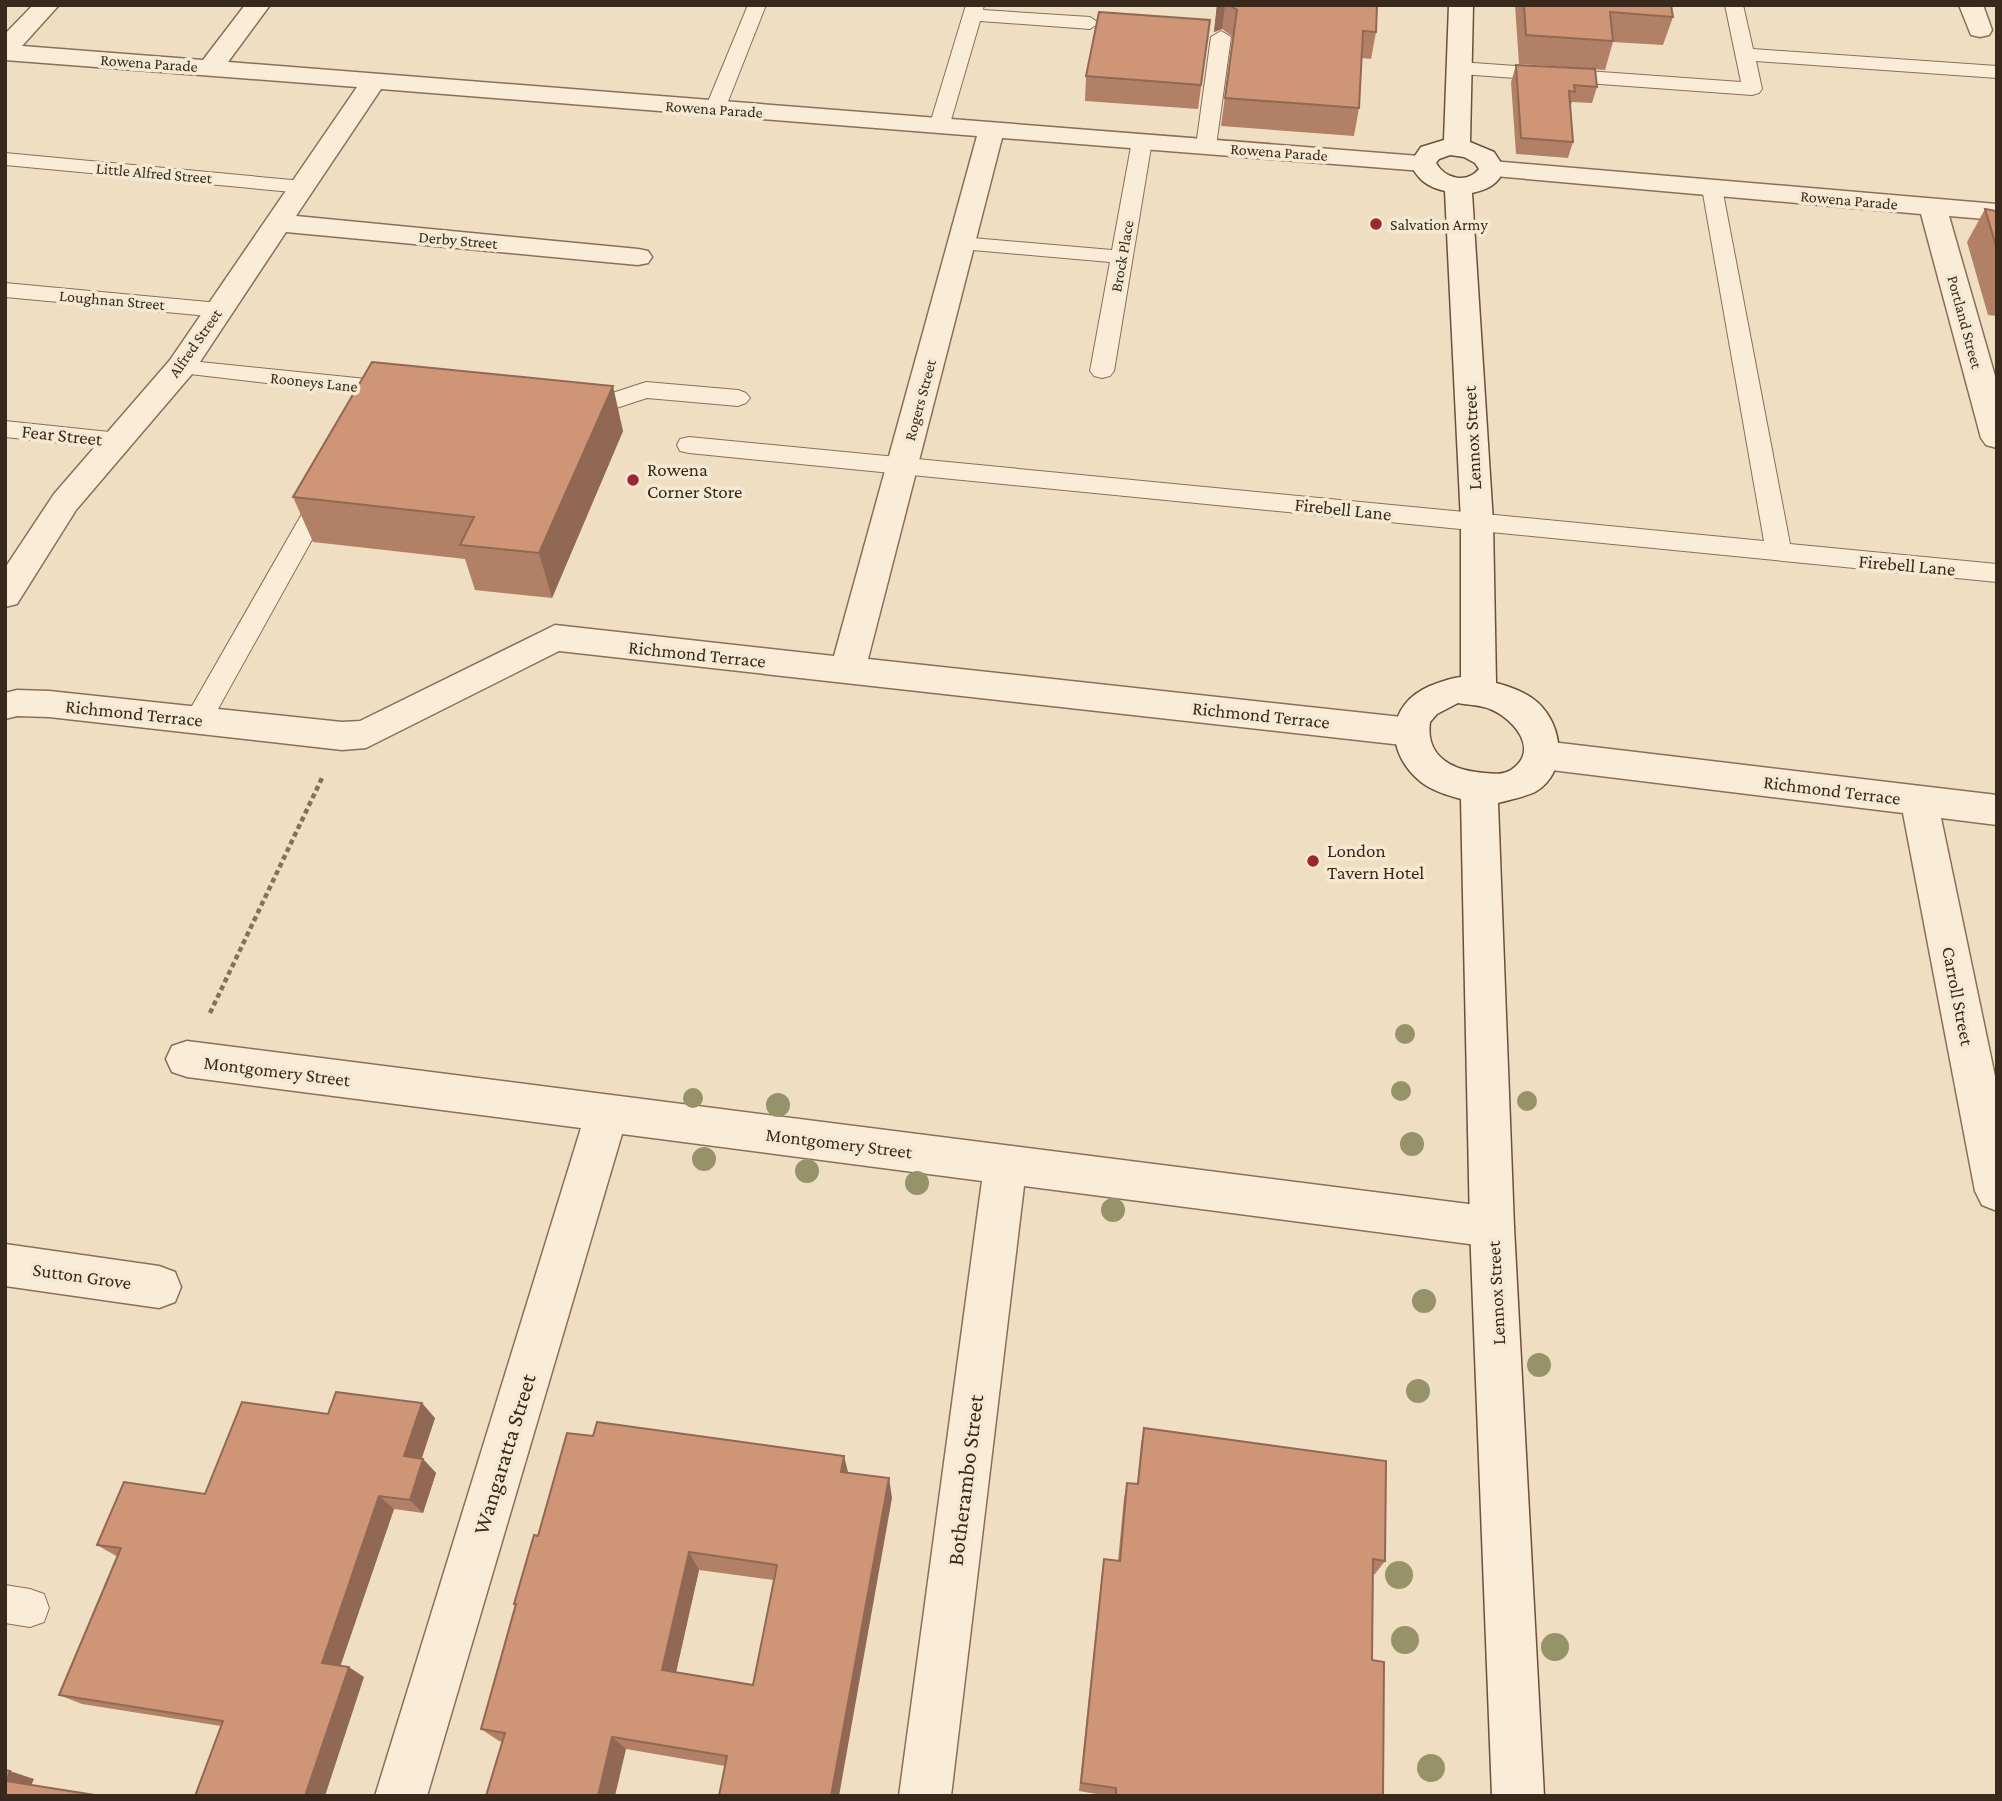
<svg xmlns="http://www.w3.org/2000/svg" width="2002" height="1801" font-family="'Crimson Pro',serif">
<rect width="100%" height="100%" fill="#efdec2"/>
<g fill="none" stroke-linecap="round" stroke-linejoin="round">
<defs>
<path id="lane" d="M748,5H766L725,109L722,113H708L705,109Z
M966,5H984L983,10L1090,17L1099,23L1090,29L980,21L949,127L946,131H932L929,127Z
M1725,5H1743L1753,49L1997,66V78L1756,61L1762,89L1759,93L1752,95L1460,74L1450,68L1460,62L1741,82Z
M1221,31L1231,37L1216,146L1213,150H1199L1196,146L1211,37Z
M1142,135L1149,137L1152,141L1114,371L1110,376L1102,378L1094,376L1090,371L1110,262L961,249L953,248L950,243L953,238L961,237L1112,250L1132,141L1135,137Z
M5,153L303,181L310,183L313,187L310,191L303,193L5,165Z
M1712,182L1719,184L1722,188L1790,544L1997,564V582L689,453L680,451L677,445L680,439L689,437L1764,541L1702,188L1705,184Z
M5,283L219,303L227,305L230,310L227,315L219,317L5,297Z
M181,360L396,382L404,385L408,390L404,395L396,398L173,372L169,367L173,362Z
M646,382L738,390L746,393L750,398L746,403L738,406L647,398L586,418L570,414L566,409L570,404L585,402Z
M5,421L119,433L128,435L131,441L128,447L119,449L5,437Z
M327,483L336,485L339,491L208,727L198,730L188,727L184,720L188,713L315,491L318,485Z
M5,1585L30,1589L44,1594L49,1608L44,1622L30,1627L5,1623Z"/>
<path id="street" d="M33,5H59L22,46L203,60L245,5H270L228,62L1432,157L1436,163L1432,169L1423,171L1002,138L868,659L1411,718L1424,722L1429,732L1424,742L1411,746L559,651L366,748L342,750L49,717L17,716L5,719V693L17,690L49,691L342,722L360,721L555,625L834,656L977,136L381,89L296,216L638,249L648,251L652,257L648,263L638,265L286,232L192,374L76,510L17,604L5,607V568L54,494L170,360L357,87L5,60V34Z
M1959,5H1983L1992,30L1989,35L1980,37L1971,35Z
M1492,161L1997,204V220L1949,216L1997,383V448L1986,445L1981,438L1921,214L1483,175L1479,169L1483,163Z
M1543,741L1997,795V825L1941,818L1997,1086V1211L1982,1205L1975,1191L1903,813L1543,769L1530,765L1525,755L1530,745Z
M187,1041L1492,1207L1507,1213L1514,1227L1507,1241L1492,1247L1024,1186L951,1796H899L982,1181L622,1134L427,1796H375L581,1128L187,1077L172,1072L166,1059L172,1046Z
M5,1244L159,1266L175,1272L181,1287L175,1302L159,1308L5,1286Z"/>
<path id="secondary" d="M1449,5H1473L1470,142L1494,152L1505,169C1497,185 1489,189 1472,193L1493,522L1496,683C1508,686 1522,691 1532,698C1562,719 1571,771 1535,792C1524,797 1509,800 1498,803L1514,1227L1544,1796H1492L1470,1227L1461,799C1447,795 1433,791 1421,782C1385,753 1385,705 1430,686C1440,682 1451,678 1461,677V522L1445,191C1427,187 1417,179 1410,163L1421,147L1444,140ZM1450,155L1464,157L1475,163L1479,169C1467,184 1445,179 1436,163L1439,159ZM1458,703C1468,705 1481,705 1490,709C1513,718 1541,750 1511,770C1503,775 1494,774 1485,773C1454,771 1425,758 1430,722L1437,714Z"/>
</defs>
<use href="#lane" stroke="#896f59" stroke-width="2"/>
<use href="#street" stroke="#896f59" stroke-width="3"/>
<use href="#secondary" stroke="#6b503c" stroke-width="3"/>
<path stroke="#896f59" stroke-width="4.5" stroke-dasharray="5 3.5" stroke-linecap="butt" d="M210,1013L322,778"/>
<use href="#lane" fill="#faecd6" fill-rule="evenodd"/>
<use href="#street" fill="#faecd6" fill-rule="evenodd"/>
<use href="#secondary" fill="#faecd6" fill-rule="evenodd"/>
</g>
<g fill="#96936b">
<circle cx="1405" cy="1034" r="10"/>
<circle cx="1401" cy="1091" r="10"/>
<circle cx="693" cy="1098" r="10"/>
<circle cx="1527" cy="1101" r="10"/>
<circle cx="778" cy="1105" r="12"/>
<circle cx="1412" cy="1144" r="12"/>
<circle cx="704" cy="1159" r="12"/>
<circle cx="807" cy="1171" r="12"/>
<circle cx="917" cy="1183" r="12"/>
<circle cx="1113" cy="1210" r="12"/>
<circle cx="1424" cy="1301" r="12"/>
<circle cx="1539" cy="1365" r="12"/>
<circle cx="1418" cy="1391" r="12"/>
<circle cx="1399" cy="1575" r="14"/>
<circle cx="1405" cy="1640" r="14"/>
<circle cx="1555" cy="1647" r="14"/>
<circle cx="1431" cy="1768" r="14"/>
</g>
<path fill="#b18066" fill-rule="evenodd" d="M1217,5H1377L1376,32L1371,59L1362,58L1359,108L1354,136L1221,126L1233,37L1222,29L1214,32Z
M1515,5H1671L1673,17L1663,45L1613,42L1605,70L1519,64Z
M1207,44L1198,109L1085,101L1086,76Z
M1516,65L1597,87L1592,103L1572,102L1570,107L1573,142L1568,158L1516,154L1511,82Z
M1985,209L1997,211V316L1988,315L1967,242Z
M623,431L552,598L475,590L465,559L313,542L293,497Z
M328,1414L435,1418L421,1459H423L436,1473L423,1513L394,1509L340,1666L364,1677L221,1726L82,1704L59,1695L118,1557L97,1545L205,1494Z
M1144,1428L1385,1561L1375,1574H1373L1372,1660L1383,1796H1109L1079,1791L1102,1572L1104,1559L1118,1561L1124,1498L1127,1483L1137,1484L1141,1444Z
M848,1473L892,1498L725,1766L626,1749L502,1742L499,1741L481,1729L515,1606L514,1604L538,1536ZM699,1570L774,1580L753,1685L676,1673Z"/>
<path fill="#906853" d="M1217,5H1225L1222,29L1214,32Z
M613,386L623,431L552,598L539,553Z
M422,1403L435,1418L418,1470L404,1456Z
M844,1456L849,1476L841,1472Z
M423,1459L436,1473L423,1513L410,1500Z
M889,1478L892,1498L839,1796H831Z
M379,1496L394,1509L338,1673L322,1663Z
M689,1552L699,1570L673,1685L662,1670Z
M349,1667L364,1677L325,1796H305Z
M612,1737L626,1749L615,1796H598Z
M10,1771L34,1779L30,1788L6,1781Z"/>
<path fill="#ce9577" stroke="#906853" stroke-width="2" fill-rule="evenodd" d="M1230,5H1377L1376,32L1363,31L1359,108L1225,98L1237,10Z
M1524,5H1671L1673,17L1610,12L1613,41L1526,35Z
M1099,12L1210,20L1201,85L1086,76Z
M1516,65L1595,69L1597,87L1574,85L1575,92L1569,91L1573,142L1521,138Z
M1985,209L1997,211V249Z
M372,362L613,386L539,553L460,545L474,517L293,497Z
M336,1392L422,1403L404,1456L423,1459L410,1500L379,1496L322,1663L349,1667L305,1796H195L223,1721L59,1695L121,1548L97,1545L124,1482L205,1494L242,1402L328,1414Z
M597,1422L844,1456L841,1472L889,1478L831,1796H719L727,1756L612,1737L598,1796H486L505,1733L481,1729L516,1604H514L534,1535L538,1536L567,1433L593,1436ZM689,1552L777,1565L753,1685L662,1670Z
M1144,1428L1386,1461L1385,1561L1373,1559L1372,1660L1384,1662L1383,1796H1116V1788L1081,1783L1104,1559L1120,1561L1127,1483L1138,1484Z
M5,1770L10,1771L6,1781L101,1796H5Z"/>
<g fill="#9a2731" stroke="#f6e9d2" stroke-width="2.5">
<circle cx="1376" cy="224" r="7"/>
<circle cx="633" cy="480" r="7"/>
<circle cx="1313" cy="861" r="7"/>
</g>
<g text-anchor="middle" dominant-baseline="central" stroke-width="7" stroke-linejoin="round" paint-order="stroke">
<g font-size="16" fill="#39291d" stroke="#f6e9d2">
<text transform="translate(149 63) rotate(4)">Rowena Parade</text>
<text transform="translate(714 109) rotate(4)">Rowena Parade</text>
<text transform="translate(1279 152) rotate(4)">Rowena Parade</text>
<text transform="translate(154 173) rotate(5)">Little Alfred Street</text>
<text transform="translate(1849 200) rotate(5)">Rowena Parade</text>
<text transform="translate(458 240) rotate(5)">Derby Street</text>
<text transform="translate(1122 256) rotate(-80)">Brock Place</text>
<text transform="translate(112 300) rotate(5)">Loughnan Street</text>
<text transform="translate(1965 322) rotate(75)">Portland Street</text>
<text transform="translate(195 343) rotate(-55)">Alfred Street</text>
<text transform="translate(314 382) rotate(6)">Rooneys Lane</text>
<text transform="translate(920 400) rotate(-75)">Rogers Street</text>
</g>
<g font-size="16" fill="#39291d" stroke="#f6e9d2" text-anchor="start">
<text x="1390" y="224">Salvation Army</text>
</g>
<g font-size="19" fill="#39291d" stroke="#f6e9d2">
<text transform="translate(62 435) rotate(6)">Fear Street</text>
<text transform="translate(1472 438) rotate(-93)">Lennox Street</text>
<text transform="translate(1343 509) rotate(6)">Firebell Lane</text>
<text transform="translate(1907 565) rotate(5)">Firebell Lane</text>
<text transform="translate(697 654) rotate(6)">Richmond Terrace</text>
<text transform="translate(134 713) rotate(6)">Richmond Terrace</text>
<text transform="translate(1261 715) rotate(6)">Richmond Terrace</text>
<text transform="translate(1832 790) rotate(7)">Richmond Terrace</text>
<text transform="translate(1958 996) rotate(79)">Carroll Street</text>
<text transform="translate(277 1071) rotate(7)">Montgomery Street</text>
<text transform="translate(839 1143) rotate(7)">Montgomery Street</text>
<text transform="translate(82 1276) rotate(8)">Sutton Grove</text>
<text transform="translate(1496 1293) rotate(-93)">Lennox Street</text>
</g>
<g font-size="19" fill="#39291d" stroke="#f6e9d2" text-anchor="start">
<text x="647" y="469">Rowena<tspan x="647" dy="22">Corner Store</tspan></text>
<text x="1327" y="850">London<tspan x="1327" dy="22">Tavern Hotel</tspan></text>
</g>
<g font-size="23" fill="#39291d" stroke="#f6e9d2">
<text transform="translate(504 1454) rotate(-73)">Wangaratta Street</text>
<text transform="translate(965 1480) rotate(-83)">Botherambo Street</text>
</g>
</g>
<rect width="2002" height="1801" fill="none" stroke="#39291d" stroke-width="14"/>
</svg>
